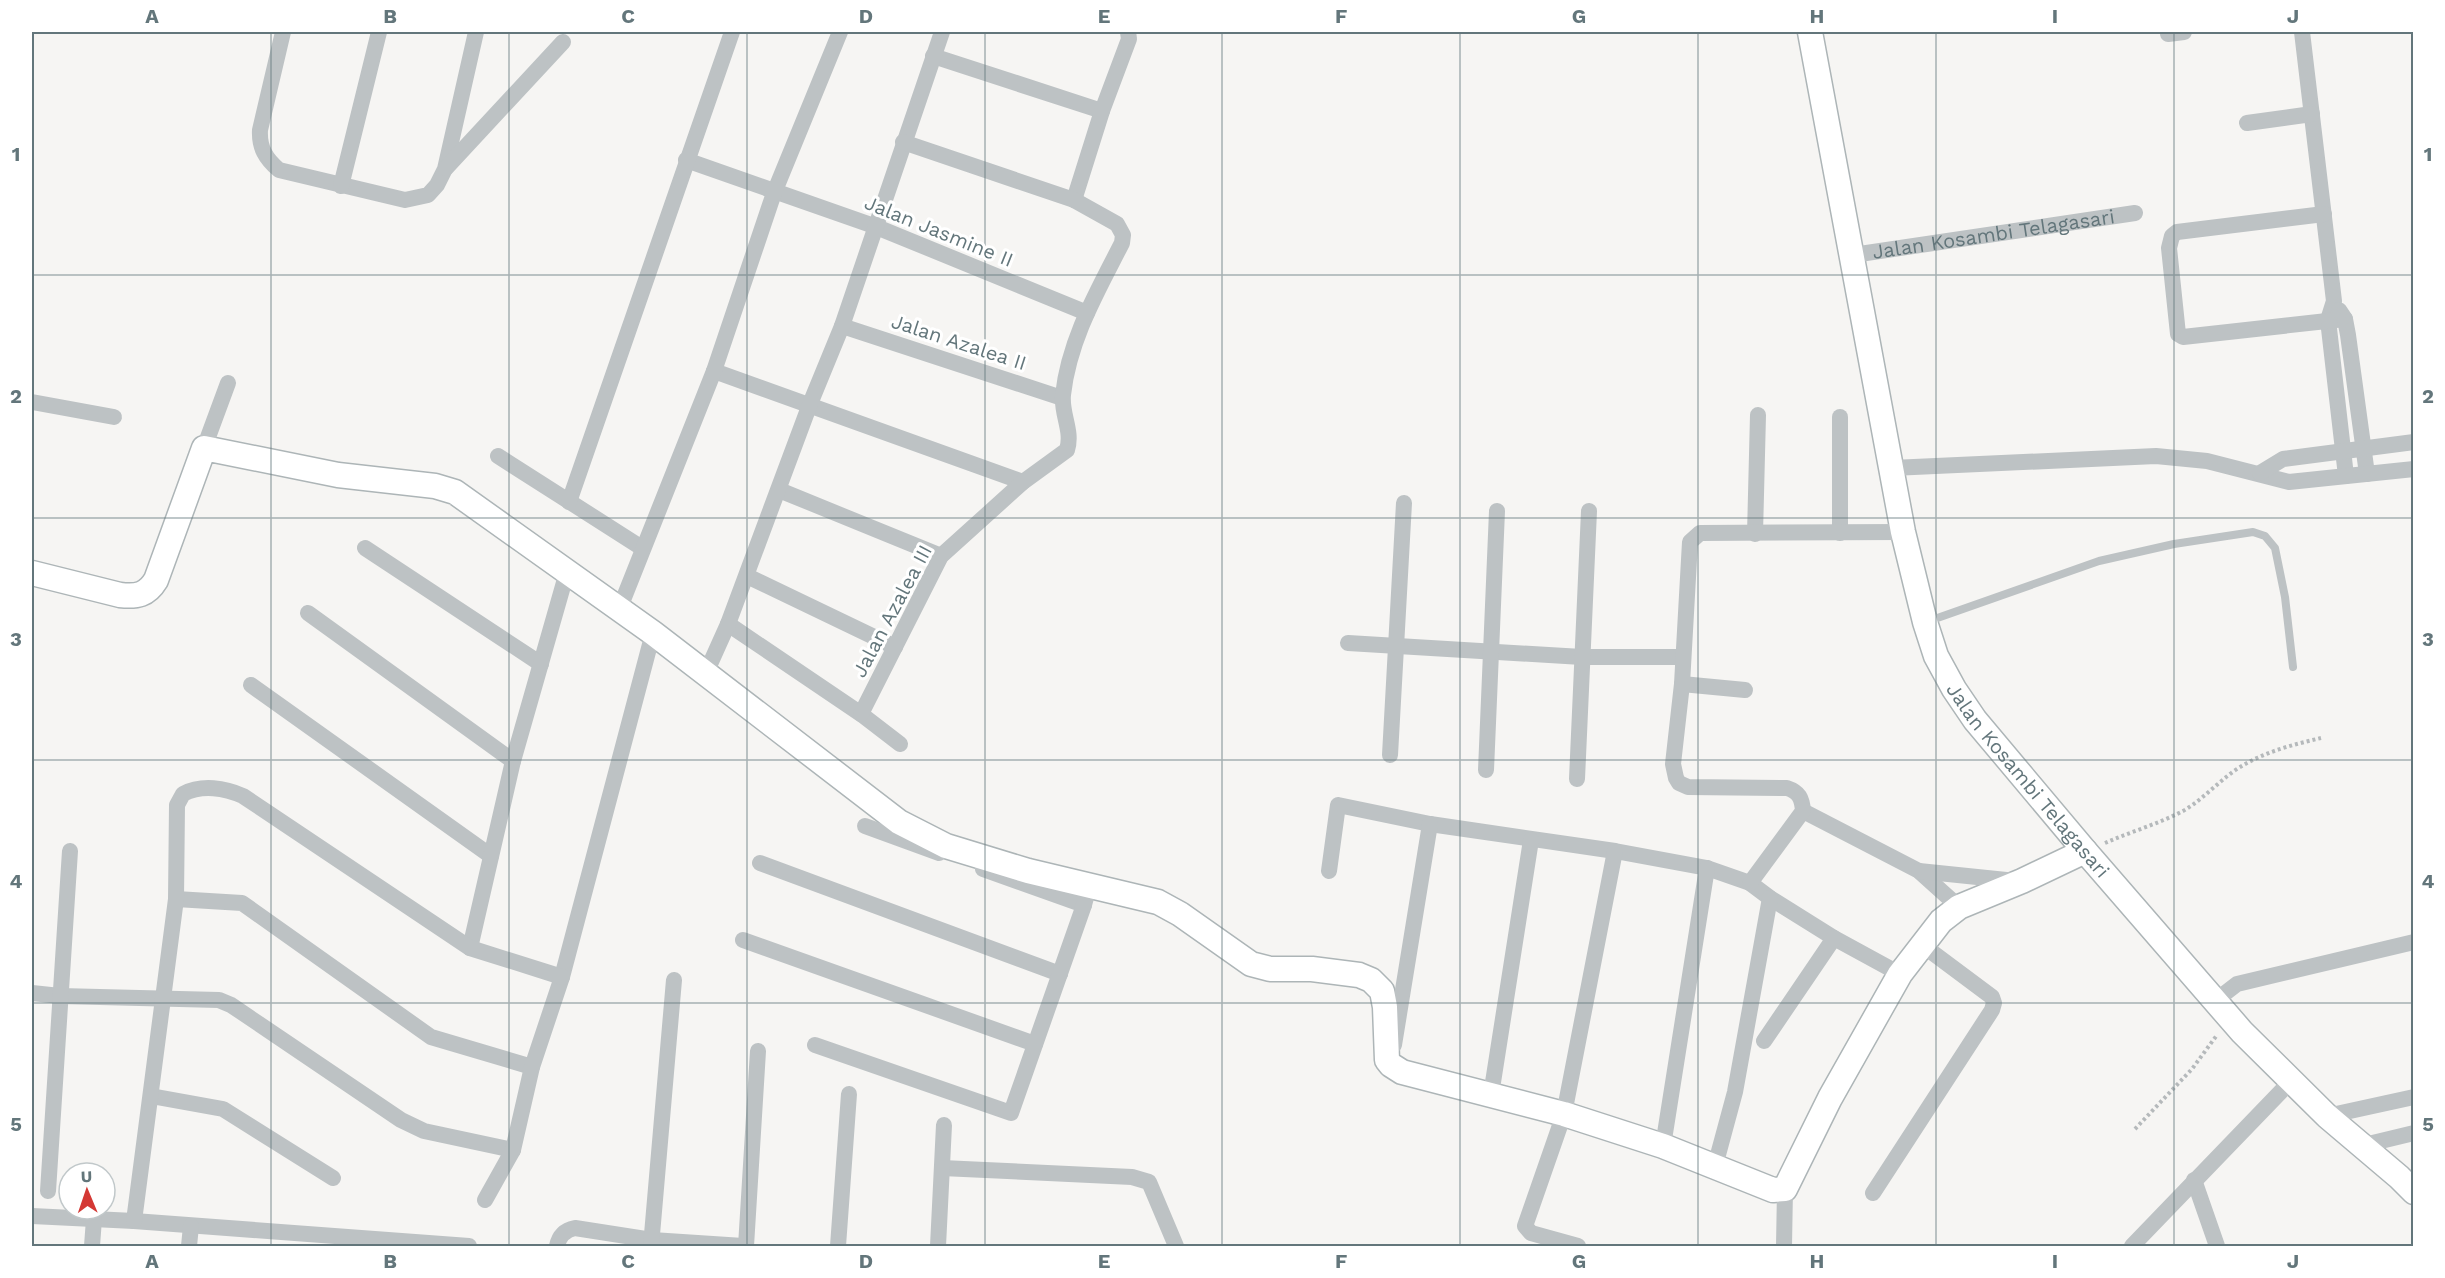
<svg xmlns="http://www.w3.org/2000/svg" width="2445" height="1278" font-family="'Work Sans',sans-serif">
<rect width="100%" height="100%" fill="#f6f5f3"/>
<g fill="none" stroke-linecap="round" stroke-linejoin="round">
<defs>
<g id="secondary">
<path id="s2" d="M1810,32L1903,532L1925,622L1936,656L1954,689L1975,720L2085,851L2242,1032L2327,1116L2399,1177L2414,1192"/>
<path d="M32,573L120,595C137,597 147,595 156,580L204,448L338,475L435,486L455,492L653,633L899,822L946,846L1028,871L1158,902L1180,914L1251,964L1270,969H1312L1359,975L1371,980L1382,991L1385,1007L1387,1060L1391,1065L1402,1072L1564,1114L1663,1146L1773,1190L1785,1189L1830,1098L1900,974L1941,921L1959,907L2022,881L2085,851"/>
</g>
</defs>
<use href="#secondary" stroke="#adb5b7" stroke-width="27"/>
<path stroke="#b5b9bb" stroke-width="4" stroke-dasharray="3 3" stroke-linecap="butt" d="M2105,843C2130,832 2158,824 2183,811C2202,800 2216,784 2234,771C2260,753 2291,745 2321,738
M2135,1129L2192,1069L2217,1035"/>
<path stroke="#bdc2c4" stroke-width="8" d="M1926,622L2099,561L2174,544L2253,532L2265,536L2275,548L2285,597L2293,667"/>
<g stroke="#bdc2c4" stroke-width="16">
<path d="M283,32L260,130C259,148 266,159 279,170L405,200L428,195L437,185L445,169L476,32"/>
<path d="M2302,32L2334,301L2328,320L2346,476"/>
<path d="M2168,34L2184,32"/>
<path d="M933,56L1102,111"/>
<path d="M2247,123L2312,114"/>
<path d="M686,160L874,226L1087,313"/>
<path d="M446,168L563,42"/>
<path d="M341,186L379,32"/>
<path d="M1074,200L1102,111L1129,39L1128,32"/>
<path d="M2324,214L2177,232L2172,236L2169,248L2178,334L2183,337L2345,319"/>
<path id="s1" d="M1853,255L2135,213"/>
<path d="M2339,310L2345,319L2348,335L2367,474"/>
<path d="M842,326L1062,398"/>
<path d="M714,371L1023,482"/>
<path d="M32,402L114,417"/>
<path d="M204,448L228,383"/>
<path d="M498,456L642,548"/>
<path d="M1892,468L2156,456L2207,461L2289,482L2414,469"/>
<path d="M2260,473L2283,459L2414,442"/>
<path d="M779,490L941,556"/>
<path d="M569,502L732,32"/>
<path d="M1840,533V417"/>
<path d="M1755,534L1758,415"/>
<path d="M365,548L541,664"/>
<path d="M747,576L895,647"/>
<path d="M619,610L714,371L774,193L840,32"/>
<path d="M308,613L513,761"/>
<path d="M728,624L861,714L900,744"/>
<path d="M1348,643L1582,657H1683"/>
<path d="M706,673L728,624L810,404L842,326L942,32"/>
<path d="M1682,684L1745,690"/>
<path d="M251,685L491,856"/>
<path d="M861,714L941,556L1023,482L1067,450C1073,431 1061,414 1063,395C1069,340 1097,292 1122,243L1123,235L1117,224L1074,200L903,142"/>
<path d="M1390,755L1404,503"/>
<path d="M1486,770L1497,511"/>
<path d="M1577,779L1589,511"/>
<path d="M1803,811L1919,871L1959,907"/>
<path d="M865,826L939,853"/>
<path d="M760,863L1060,974"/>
<path d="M983,869L1084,905L1087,894"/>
<path d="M1329,871L1338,805L1430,824L1615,851L1707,868L1750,883L1770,898L1834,938L1900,974"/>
<path d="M1919,871L2016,881"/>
<path d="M1750,883L1803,811C1802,798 1799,792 1787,788L1688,787L1679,783L1676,778L1673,764L1682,684L1690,542L1700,533L1903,532"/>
<path d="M176,899L242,903L431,1037L532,1067"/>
<path d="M743,940L1035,1044"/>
<path d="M470,948L513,761L567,572"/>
<path d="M32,993L60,996L219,1000L231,1005L401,1120L424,1131L513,1150"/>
<path d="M2215,1001L2237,984L2414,942"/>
<path d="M1764,1041L1834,938"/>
<path d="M815,1045L1011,1113L1084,905"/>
<path d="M1394,1045L1430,824"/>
<path d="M1491,1095L1531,840"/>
<path d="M151,1096L223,1109L333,1178"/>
<path d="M2327,1116L2414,1097"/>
<path d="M1663,1146L1707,868"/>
<path d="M2360,1146L2414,1133"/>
<path d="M1715,1166L1735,1092L1770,898"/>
<path d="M942,1168L1132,1177L1149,1182L1176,1246"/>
<path d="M2194,1180L2217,1246"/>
<path d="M48,1191L70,851"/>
<path d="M1873,1193L1992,1010L1994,1003L1992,997L1921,944"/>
<path d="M485,1200L513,1150L532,1067L562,977L653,633"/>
<path d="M32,1216L134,1221L469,1246"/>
<path d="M134,1221L176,899L177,805L183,794C202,784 225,788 243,796L470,948L562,977"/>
<path d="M92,1246L94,1219"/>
<path d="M189,1246L191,1226"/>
<path d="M557,1246C559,1236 565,1230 575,1228L652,1240L743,1246"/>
<path d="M651,1246L674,980"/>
<path d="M746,1246L758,1051"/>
<path d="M838,1246L849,1094"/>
<path d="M938,1246L944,1125"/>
<path d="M1578,1246L1531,1233L1525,1226L1564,1114L1615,851"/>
<path d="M1784,1246L1785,1189"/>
<path d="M2132,1246L2291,1081"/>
</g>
<use href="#secondary" stroke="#fff" stroke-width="24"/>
</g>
<path fill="none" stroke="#63767b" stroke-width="1.5" stroke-opacity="0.55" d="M271,32V1246M509,32V1246M747,32V1246M985,32V1246M1222,32V1246M1460,32V1246M1698,32V1246M1936,32V1246M2174,32V1246M32,275H2414M32,518H2414M32,760H2414M32,1003H2414"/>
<g text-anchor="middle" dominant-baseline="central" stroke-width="6" stroke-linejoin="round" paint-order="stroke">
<g font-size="20" fill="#63767b" stroke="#fff">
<text transform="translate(939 231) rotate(22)">Jalan Jasmine II</text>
<text stroke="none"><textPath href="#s1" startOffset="142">Jalan Kosambi Telagasari</textPath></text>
<text transform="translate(959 342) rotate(18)">Jalan Azalea II</text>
<text transform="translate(892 611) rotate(-62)">Jalan Azalea III</text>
<text stroke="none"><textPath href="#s2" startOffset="792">Jalan Kosambi Telagasari</textPath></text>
</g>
</g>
<rect width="2445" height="1278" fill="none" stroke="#ffffff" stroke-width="66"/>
<g transform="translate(87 1191) rotate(358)"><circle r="28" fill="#ffffff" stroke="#c1c8ca" stroke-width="1.5"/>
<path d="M0-4.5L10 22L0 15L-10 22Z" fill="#d43834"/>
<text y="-9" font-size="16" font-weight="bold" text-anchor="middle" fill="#63767b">U</text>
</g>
<rect x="33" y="33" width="2379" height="1212" fill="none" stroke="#63767b" stroke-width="2"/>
<g font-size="20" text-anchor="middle" font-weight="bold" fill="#63767b">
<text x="152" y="23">A</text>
<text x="390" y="23">B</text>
<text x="628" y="23">C</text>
<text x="866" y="23">D</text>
<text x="1104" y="23">E</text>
<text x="1341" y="23">F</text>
<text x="1579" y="23">G</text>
<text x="1817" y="23">H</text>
<text x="2055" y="23">I</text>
<text x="2293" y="23">J</text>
<text x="16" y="161">1</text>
<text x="2428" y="161">1</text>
<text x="16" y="403">2</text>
<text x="2428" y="403">2</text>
<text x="16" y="646">3</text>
<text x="2428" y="646">3</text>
<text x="16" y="888">4</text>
<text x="2428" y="888">4</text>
<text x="16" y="1131">5</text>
<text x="2428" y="1131">5</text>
<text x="152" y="1268">A</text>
<text x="390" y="1268">B</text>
<text x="628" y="1268">C</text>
<text x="866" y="1268">D</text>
<text x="1104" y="1268">E</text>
<text x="1341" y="1268">F</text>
<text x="1579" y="1268">G</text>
<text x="1817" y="1268">H</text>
<text x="2055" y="1268">I</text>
<text x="2293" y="1268">J</text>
</g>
</svg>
